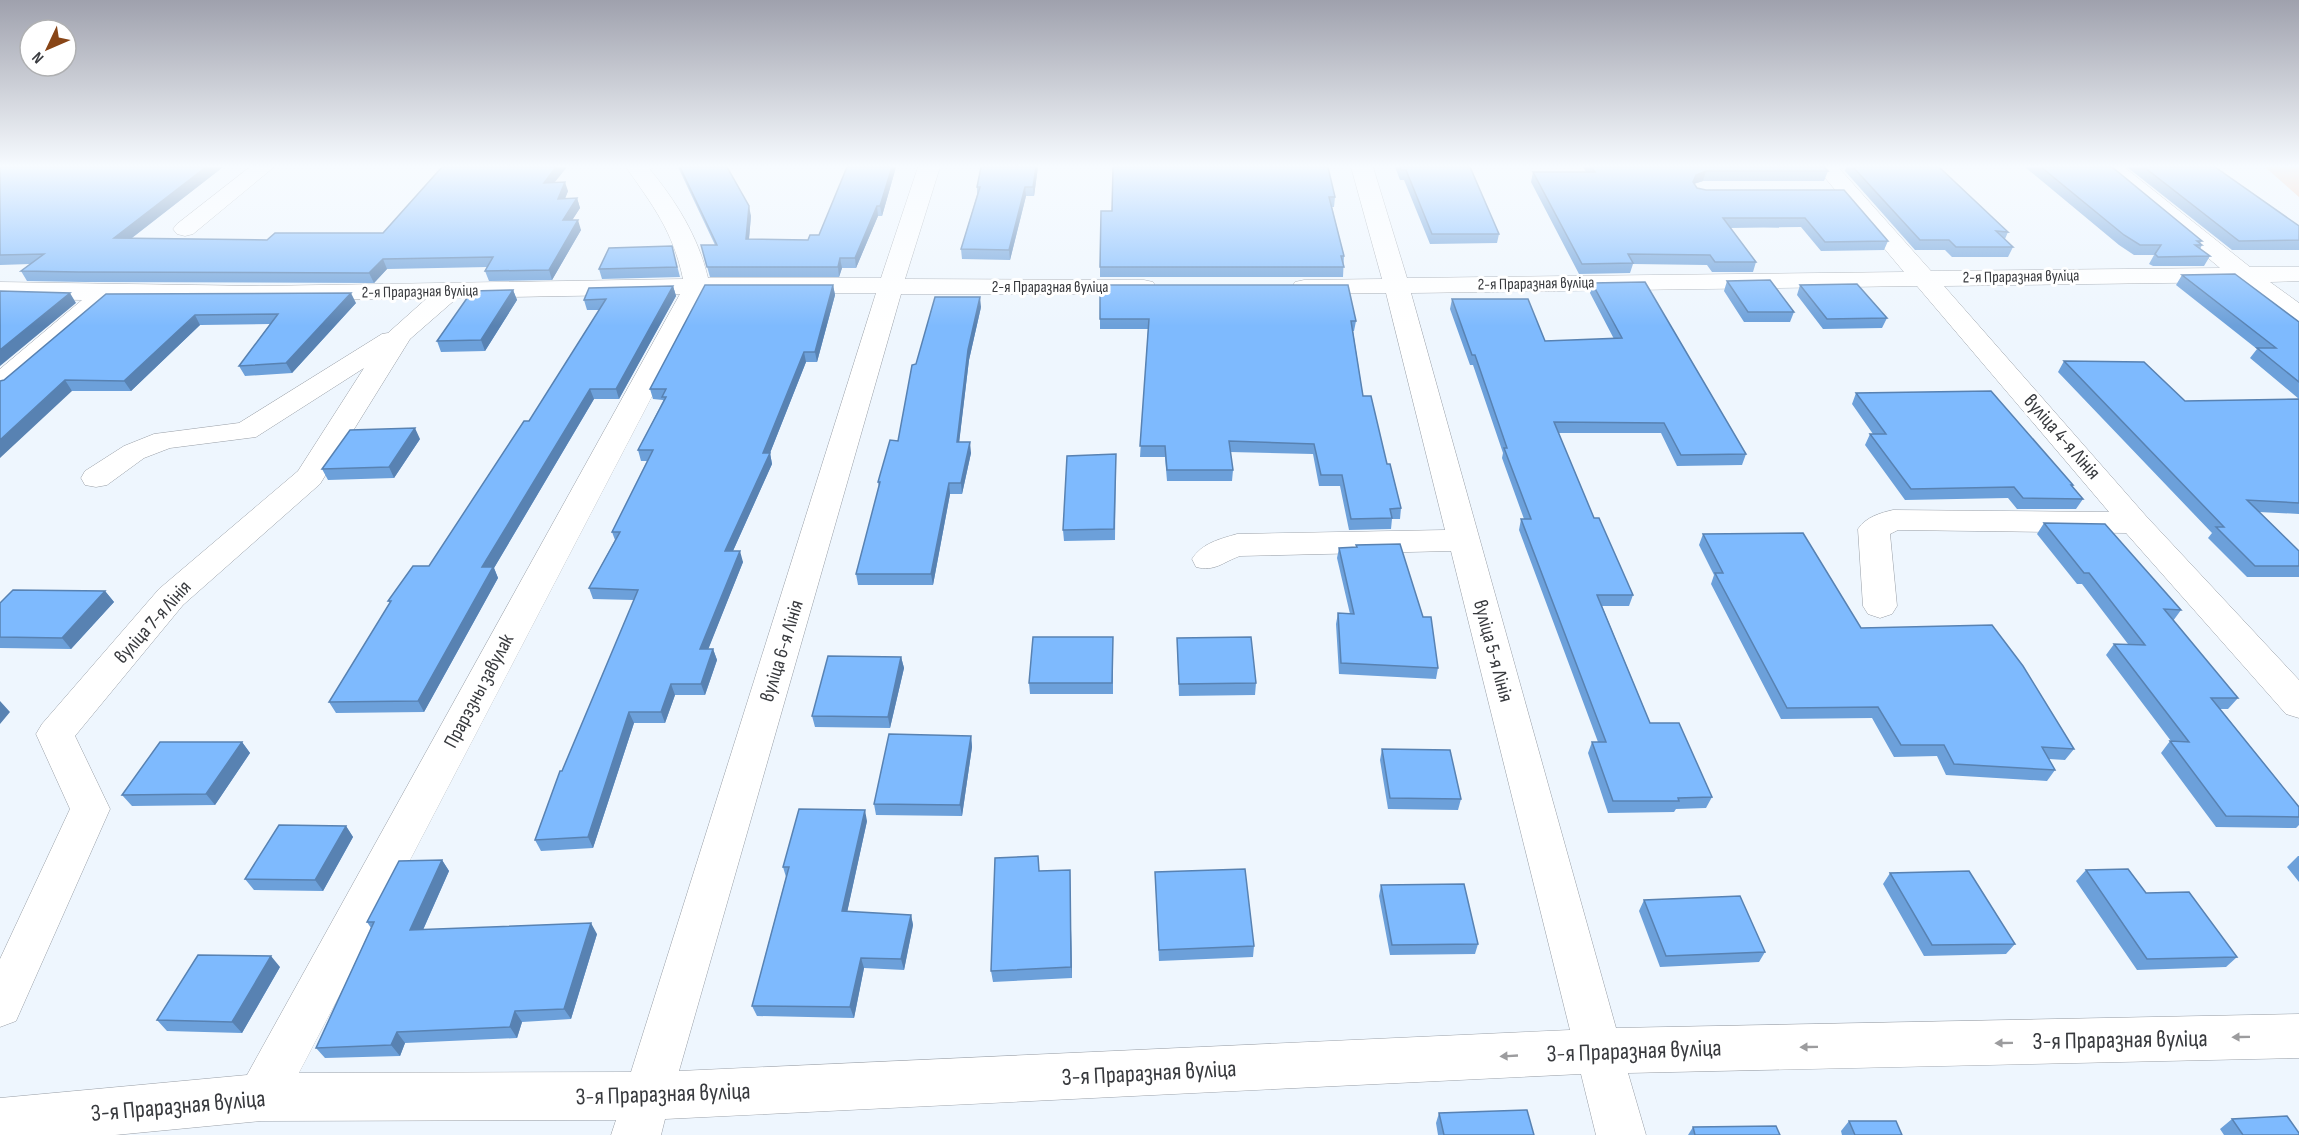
<svg xmlns="http://www.w3.org/2000/svg" width="2299" height="1135" font-family="'Sofia Sans Condensed',sans-serif">
<rect width="100%" height="100%" fill="#eef6fe"/>
<path fill="#f8c6aa" d="M2265,167H2299V197Z"/>
<g fill="none" stroke-linecap="round" stroke-linejoin="round">
<defs>
<path id="minor" d="M250,167H274L193,234L185,236L177,234L173,229L177,224Z
M626,167H648C676,201 698,236 708,278H881L918,167H940L905,279L1144,280L1153,282L1156,287L1153,292L1144,294H901L679,1071L1570,1030L1451,551L1240,556C1223,562 1215,572 1196,567L1192,559C1202,543 1220,539 1237,534L1445,530L1386,293L1304,294L1295,292L1292,287L1295,282L1304,280L1382,279L1351,167H1373L1407,278L1904,272L1816,167H1838L1931,271L2220,268L2100,167H2124L2250,267H2299V281L2270,282L2299,303V323L2290,320L2238,282L1944,286L2146,516L2299,680V718L2286,714L2126,533L1898,530L1890,534L1897,606L1892,614L1880,618L1868,614L1863,606L1858,529C1866,517 1880,513 1893,510L2109,512L1917,286L1411,293L1616,1028L2299,1014V1058L1628,1073L1646,1135H1596L1581,1074L665,1119L661,1135H611L616,1120L261,1121L115,1135H0V1098L247,1075L680,294L457,298L410,339L320,484L183,605L75,736L110,809L16,1021L0,1027V959L70,809L36,734L42,724L159,589L298,471L364,368L256,437L170,448L144,458L107,485L96,487L85,485L81,478L85,471L124,446L154,434L239,423L382,334L388,333L426,299L112,301L10,389L0,391V369L82,300L0,298V282L261,286L683,279C673,231 653,206 626,167ZM706,293H876L631,1072L299,1073Z"/>
</defs>
<use href="#minor" stroke="#989ea6" stroke-width="1"/>
<use href="#minor" fill="#fff" fill-rule="evenodd"/>
</g>
<path fill="#6ca0da" d="M0,167H223L132,238L267,240L383,233L555,182L568,191L565,199L577,198L580,208L572,220L581,230L552,280L489,281L485,271L488,267L387,269L374,283L85,282L27,281L21,271L30,264L0,265Z
M678,167H727L751,216L749,239L808,240L819,235L896,167L882,216H878L856,268H842L839,277H710L701,245H715Z
M1038,167L1034,196H1026L1010,260L962,259L961,249L977,195V187Z
M1395,167H1470L1499,234L1497,243L1430,244L1404,180H1400Z
M1583,167H1824L1828,171L1824,181H1703L1694,184L1697,188L1888,241L1884,250L1821,251L1801,227L1730,228L1756,262L1753,272H1712L1707,265L1633,264L1630,273L1579,274L1531,182L1533,172H1586Z
M1846,167H1853L2008,232L2005,239L2013,247L2008,257H1952L1945,250H1915L1845,171Z
M2025,167H2112L2202,241L2200,243L2202,245L2200,249L2210,256L2204,266H2153L2149,264L2154,255H2134L2119,245Z
M2127,167H2215L2299,226V250H2232Z
M1335,197L1334,207H1332L1344,256L1343,277H1100V267L1112,211Z
M672,246L680,277L602,279L599,269Z
M2182,275L2299,322V399L2250,358L2257,349L2176,285Z
M1727,281L1794,312L1790,322H1744L1724,291Z
M1592,283L1746,454L1742,465L1677,466L1661,433H1558L1594,518L1633,595L1629,606H1602L1650,723L1712,797L1706,808L1676,809L1674,812L1608,813L1588,753L1592,742H1598L1519,530L1521,519H1524L1502,458L1503,453L1473,365H1470L1450,309L1452,299L1545,341L1614,339L1590,293Z
M833,285L835,295L817,362H806L770,453L772,464L733,551L743,562L708,649H713L717,660L705,695H675L665,723H634L593,848L541,851L535,840L562,771L634,600L593,599L589,588L615,540L612,532L647,461H641L638,450L663,401V400L653,399L650,389Z
M1100,285L1356,321L1354,331H1353L1363,396L1401,508L1400,519H1392L1391,529L1349,530L1340,486H1319L1313,454L1230,452L1233,470L1232,481H1167L1165,457H1140L1148,329H1100Z
M1800,285L1887,318L1882,328L1823,329L1797,295Z
M673,286L676,296L619,399H594L494,568L498,578L424,712L336,713L329,702L390,603L388,601L429,566L529,421L600,310H587L584,300Z
M513,290L517,300L485,351L441,352L437,341Z
M106,294L356,303L292,373L245,376L239,366L270,324L200,325L131,391H72L4,380Z
M981,307L969,360L959,442L971,453L962,494H950L933,585H858L856,574L879,487L878,482L898,441Z
M2064,361L2185,401L2299,399V514L2259,512L2299,551V577H2247L2208,538L2212,533L2058,372Z
M1856,393L2073,485L2072,487L2083,499L2076,509H2017L2008,498L1905,500L1865,445L1870,434H1873L1852,404Z
M420,439L394,478L328,480L322,469Z
M1116,454L1115,540L1064,541L1063,530Z
M2044,523L2181,610L2173,621L2238,698L2228,709H2220L2299,807V825L2296,828L2216,827L2161,753L2170,741H2171L2106,655L2114,644H2128L2082,584H2077L2037,534Z
M1703,534L1861,628L2074,749L2065,760L2049,759L2055,770L2047,781L1946,775L1937,756L1894,757L1872,718L1781,719L1711,584L1714,575L1699,545Z
M1356,545L1438,668L1436,679L1339,674L1336,624L1338,613L1350,614L1337,558L1339,548L1356,547Z
M105,591L114,602L71,649L0,648V603Z
M1177,638L1256,683L1255,695L1179,696Z
M1113,648V694H1030L1029,683Z
M901,657L904,668L890,728L815,727L812,716Z
M971,736L972,747L962,816L876,815L874,804Z
M242,742L250,753L215,805L132,806L122,795Z
M1382,749L1461,799L1458,810L1388,809L1380,760Z
M867,821L847,912L911,915L913,925L904,970L864,968L854,1018L757,1016L752,1006L786,877L783,867Z
M346,826L353,837L323,891L254,890L245,879Z
M2298,856H2299V882L2287,867Z
M442,860L449,871L423,930L597,934L571,1019L522,1022L517,1038L405,1043L400,1056L325,1058L316,1048L371,928L367,922Z
M2086,870L2146,893L2237,957L2226,967L2137,970L2076,881Z
M1039,871L1070,880L1072,978L993,982L991,971Z
M1155,872L1254,946L1253,957L1159,961Z
M1890,873L2015,944L2006,954L1924,956L1883,884Z
M1381,885L1478,944L1475,954L1390,955L1379,896Z
M1644,900L1765,952L1759,962L1660,967L1639,911Z
M280,967L242,1033L167,1031L157,1020Z
M1439,1113L1534,1135H1438L1436,1123Z
M2232,1119L2299,1135H2224L2220,1129Z
M1849,1121L1902,1135H1842L1841,1131Z
M1693,1127L1780,1135H1688Z"/>
<path fill="#5882b2" d="M206,167H223L120,247L114,238Z
M556,167H567L547,192L544,183Z
M892,167H896L882,216L880,206Z
M1036,167H1038L1034,196L1033,187Z
M1706,171L1703,181L1693,184V182L1696,175Z
M565,182L568,191L561,208L558,199Z
M1025,187L1026,196L1010,260L1009,250Z
M577,198L580,208L566,230L563,220Z
M749,206L751,216L748,249L746,239Z
M877,206L878,216L856,268L855,258Z
M578,220L581,230L552,280L549,270Z
M840,258L842,268L839,277L838,267Z
M383,259L387,269L374,283L369,273Z
M833,285L835,295L817,362L815,352Z
M673,286L676,296L619,399L616,389Z
M513,290L517,300L485,351L481,340Z
M70,293L76,303L0,366V350Z
M351,293L356,303L292,373L286,363Z
M980,297L981,307L969,360L958,452L957,442L968,350Z
M195,315L200,325L131,391L124,381Z
M804,352L806,362L770,453L772,464L728,562L725,551L763,453Z
M65,380L72,391L0,458V440Z
M590,389L594,399L494,568L498,578L424,712L418,701L482,567Z
M415,428L420,439L394,478L389,467Z
M970,442L971,453L962,494L961,483Z
M949,483L950,494L933,585L931,574Z
M740,551L743,562L704,660L700,649Z
M105,591L114,602L71,649L62,638Z
M713,649L717,660L705,695L701,684Z
M901,657L904,668L890,728L888,717Z
M671,684L675,695L665,723L661,712Z
M0,701L10,712L0,724Z
M629,712L634,723L593,848L588,837Z
M971,736L972,747L962,816L960,805Z
M242,742L250,753L215,805L206,794Z
M865,810L867,821L845,922L842,911Z
M346,826L353,837L323,891L315,880Z
M442,860L449,871L418,941L410,930Z
M1070,870V880L1072,978L1071,967Z
M911,915L913,925L904,970L901,959Z
M591,923L597,934L571,1019L564,1009Z
M271,956L280,967L242,1033L232,1022Z
M861,958L864,968L854,1018L850,1007Z
M515,1011L522,1022L517,1038L510,1027Z
M397,1032L405,1043L400,1056L391,1045Z"/>
<path fill="#7ebafe" stroke="#5882b2" stroke-width="1.5" d="M0,167H206L114,238L267,240L275,233H383L442,167H556L544,183L565,182L558,199L577,198L563,220H578L549,270L485,271L493,257L383,259L369,273L79,272L21,271L44,254L0,255Z
M680,167H727L749,206L746,239L808,240L810,235H819L847,167H892L880,206H877L855,258H840L838,267H707L701,245H717Z
M981,167H1036L1033,187H1025L1009,250L961,249L980,187H977Z
M1113,167H1328L1335,197H1329L1344,256H1341L1344,267H1100L1101,211H1112Z
M1400,167H1470L1499,234H1432L1406,170H1401Z
M1591,167H1824L1828,171H1706L1696,175L1693,182L1697,188L1706,190H1844L1888,241L1825,242L1805,218H1723L1756,262H1715L1710,255L1628,254L1633,263L1582,264L1533,172H1595Z
M1853,167H1939L2008,232L1996,231L2013,247H1956L1949,240H1920Z
M2041,167H2112L2202,241H2197L2202,245H2195L2210,256L2158,257L2155,254L2161,245H2140L2124,235Z
M2144,167H2215L2299,226V240L2239,241Z
M672,246L677,267L599,269L609,248Z
M2235,274L2299,322V382L2257,348H2276L2182,275Z
M1770,280L1794,312H1748L1727,281Z
M1645,282L1746,454L1681,455L1664,423L1554,422L1594,518H1599L1633,595H1597L1650,723H1679L1712,797L1678,798L1679,801H1613L1592,742H1606L1521,519H1531L1504,448H1507L1475,355H1472L1452,299H1528L1545,341L1622,338L1592,283Z
M1857,284L1887,318L1827,319L1800,285Z
M705,285H833L815,352H804L763,453H770L725,551H740L700,649H713L701,684H671L661,712H629L588,837L535,840L560,771H562L638,590L589,588L620,532H612L653,450H638L666,397H662L666,389H650Z
M1100,285H1348L1356,321H1351L1363,396H1371L1387,464H1390L1401,508L1390,509L1392,518L1351,519L1342,475H1321L1314,444L1229,441L1233,470H1167L1165,446H1140L1149,319H1100Z
M673,286L616,389H590L482,567H493L418,701L329,702L391,601H388L413,566H429L524,421H529L606,299L584,300L589,288Z
M513,290L481,340L437,341L472,291Z
M0,291L70,293L0,350Z
M351,293L286,363L239,366L278,314L195,315L124,381L65,380L0,440V381L4,380L106,294Z
M935,297H980L968,350L957,442H970L961,483H949L931,574H856L880,482H878L890,440L898,441L912,365L916,364Z
M2064,361L2144,362L2185,401L2299,399V503L2247,500L2299,551V566H2255L2216,527H2224Z
M1991,391L2073,485H2071L2083,499L2023,498L2014,487L1911,489L1870,434H1886L1856,393Z
M415,428L389,467L322,469L350,430Z
M1116,454L1114,529L1063,530L1067,456Z
M2044,523L2105,524L2181,610L2164,609L2238,698H2211L2299,807V817L2226,816L2170,741L2189,742L2114,644L2145,645L2089,573H2084Z
M1803,533L1861,628L1992,625L2023,666L2074,749L2042,747L2055,770L1954,764L1944,745H1901L1878,707L1787,708L1715,573H1723L1703,534Z
M1400,544L1423,617H1431L1438,668L1341,663L1338,613L1354,614L1339,548L1357,547L1356,545Z
M13,590L105,591L62,638L0,637V603Z
M1033,637H1113L1112,683H1029Z
M1251,637L1256,683L1179,684L1177,638Z
M828,656L901,657L888,717L812,716Z
M889,734L971,736L960,805L874,804Z
M160,742H242L206,794L122,795Z
M1382,749L1450,750L1461,799L1390,798Z
M799,809L865,810L842,911L911,915L901,959L861,958L850,1007L752,1006L789,867H783Z
M279,825L346,826L315,880L245,879Z
M1038,856L1039,871L1070,870L1071,967L991,971L995,858Z
M442,860L410,930L591,923L564,1009L515,1011L510,1027L397,1032L391,1045L316,1048L374,922H367L399,861Z
M1245,869L1254,946L1159,950L1155,872Z
M2128,869L2146,893L2189,892L2237,957L2147,959L2086,870Z
M1969,871L2015,944L1932,945L1890,873Z
M1464,884L1478,944L1392,945L1381,885Z
M1740,896L1765,952L1666,956L1644,900Z
M198,955L271,956L232,1022L157,1020Z
M1527,1110L1534,1135H1444L1439,1113Z
M2287,1116L2299,1133V1135H2243L2232,1119Z
M1849,1121H1896L1902,1135H1855Z
M1776,1126L1780,1135H1695L1693,1127Z"/>
<defs><path id="oneway-solid" d="M-6-.8H1V-3.2L6.5 0L1 3.2V.8H-6Z" transform="scale(1.5)"/></defs>
<g fill="#9c9c9e">
<use href="#oneway-solid" transform="translate(2241 1037) rotate(179)"/>
<use href="#oneway-solid" transform="translate(2004 1043) rotate(179)"/>
<use href="#oneway-solid" transform="translate(1809 1047) rotate(179)"/>
<use href="#oneway-solid" transform="translate(1509 1056) rotate(177)"/>
</g>
<linearGradient id="sky" x2="0" y2="1"><stop stop-color="#9fa1ad"/><stop offset="0.51" stop-color="#f7fbff"/><stop offset="1" stop-color="#f7fbff" stop-opacity="0"/></linearGradient>
<rect width="2299" height="326" fill="url(#sky)"/>
<g text-anchor="middle" dominant-baseline="central" stroke-width="6" stroke-linejoin="round" paint-order="stroke">
<g font-size="16" fill="#383a3e" stroke="#fff">
<text transform="translate(2021 277) rotate(-1)">2-я Праразная вуліца</text>
<text transform="translate(1536 284) rotate(-1)">2-я Праразная вуліца</text>
<text x="1050" y="287">2-я Праразная вуліца</text>
<text transform="translate(420 292) rotate(-1)">2-я Праразная вуліца</text>
</g>
<g font-size="20" fill="#383a3e" stroke="#fff">
<text transform="translate(2062 437) rotate(49)">вуліца 4-я Лінія</text>
<text transform="translate(153 622) rotate(-48)">вуліца 7-я Лінія</text>
<text transform="translate(782 651) rotate(-73)">вуліца 6-я Лінія</text>
<text transform="translate(1493 651) rotate(75)">вуліца 5-я Лінія</text>
<text transform="translate(479 691) rotate(-62)">Прарэзны завулак</text>
</g>
<g font-size="24" fill="#383a3e" stroke="#fff">
<text transform="translate(2120 1040) rotate(-1)">3-я Праразная вуліца</text>
<text transform="translate(1634 1051) rotate(-2)">3-я Праразная вуліца</text>
<text transform="translate(1149 1073) rotate(-3)">3-я Праразная вуліца</text>
<text transform="translate(663 1094) rotate(-2)">3-я Праразная вуліца</text>
<text transform="translate(178 1106) rotate(-5)">3-я Праразная вуліца</text>
</g>
</g>
<g transform="translate(48 48) rotate(226)"><circle r="28" fill="#ffffff" stroke="#afb0b2" stroke-width="1.5"/>
<path d="M0-4.5L10 22L0 15L-10 22Z" fill="#884517"/>
<text y="-9" font-size="16" font-weight="bold" text-anchor="middle" fill="#383a3e">N</text>
</g>
</svg>
